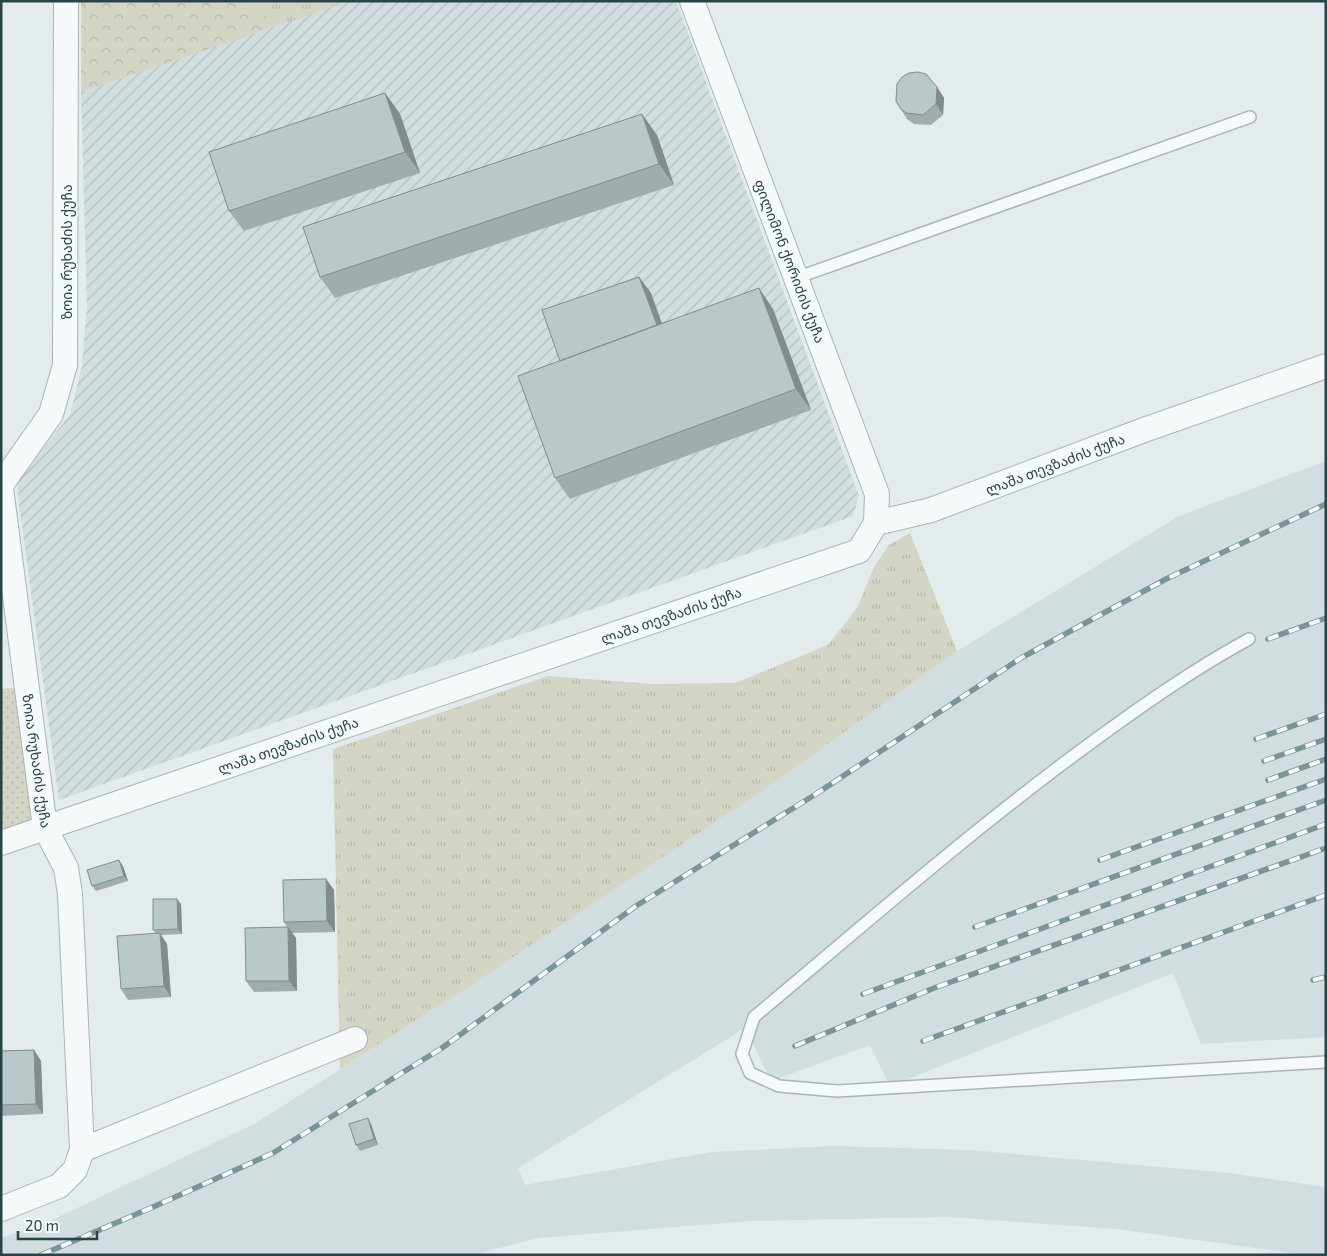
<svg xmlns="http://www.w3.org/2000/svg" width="1327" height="1256" font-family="'Exo 2','Noto Sans Georgian',sans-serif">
<defs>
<pattern id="industrial-furrows" width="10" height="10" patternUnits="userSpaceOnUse" patternTransform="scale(1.25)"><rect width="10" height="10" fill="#d1ddde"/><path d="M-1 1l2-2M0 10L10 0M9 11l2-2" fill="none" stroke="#b4bfc0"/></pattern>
<pattern id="grass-tufts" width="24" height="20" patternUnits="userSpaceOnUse" patternTransform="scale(1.25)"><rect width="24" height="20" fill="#d3d6c4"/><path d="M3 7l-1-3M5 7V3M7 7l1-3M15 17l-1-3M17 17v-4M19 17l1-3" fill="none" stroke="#b5b9aa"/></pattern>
<pattern id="forest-crowns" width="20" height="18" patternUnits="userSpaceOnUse" patternTransform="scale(1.25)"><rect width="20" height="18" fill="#d3d6c4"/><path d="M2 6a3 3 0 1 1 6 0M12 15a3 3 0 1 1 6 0" fill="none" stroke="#b5b9aa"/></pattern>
<pattern id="garden-dots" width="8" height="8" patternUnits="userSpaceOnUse" patternTransform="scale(1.25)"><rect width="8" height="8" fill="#d3d6c4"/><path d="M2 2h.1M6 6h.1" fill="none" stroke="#b5b9aa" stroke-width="1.8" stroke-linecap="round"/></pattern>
</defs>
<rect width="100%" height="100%" fill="#e3ebec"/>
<path fill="#d1ddde" d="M1326,461V1037L1201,1044L1173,973L890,1086L870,1045L771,1081L745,1028L518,1168L525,1185L712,1152L834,1146L969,1150L1229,1173L1326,1187V1255H1306L1116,1229L949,1217L750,1221L539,1238L472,1255H1V1238L52,1220L256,1123L458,994L771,785L957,651L1179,516Z"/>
<path fill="url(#industrial-furrows)" d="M349,1H676L859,496L853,516L59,800L16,481L70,415L82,366L87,306L81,92Z"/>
<path fill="url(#grass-tufts)" d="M244,1H349L280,25Z
M910,533L957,651L771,785L458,994L340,1069L333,749L548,676L651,684L735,683L828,645L857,608L874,567L889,545Z"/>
<path fill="url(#forest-crowns)" d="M81,1H244L280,25L81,92Z"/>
<path fill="url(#garden-dots)" d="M27,687L45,828L1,843V689Z"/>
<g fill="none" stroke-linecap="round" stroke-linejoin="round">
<defs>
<path id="lane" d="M796,278L1250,117
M1249,639C1192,670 1140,707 1088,745C972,830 864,925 754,1017L742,1054L750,1073L779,1086L837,1091L1326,1062"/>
<path id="street" d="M692,1L877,494L876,523
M1,485L51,414L65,365L66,1
M1,488L45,828L66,868L70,894L82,1150L75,1170L59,1186L1,1209
M1,843L859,551L876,523L931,510L1144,430L1326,366
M82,1150L355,1039"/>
</defs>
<use href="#lane" stroke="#a8b5b7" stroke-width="14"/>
<use href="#street" stroke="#a8b5b7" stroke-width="26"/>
<use href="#lane" stroke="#f6f9fa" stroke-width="11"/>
<use href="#street" stroke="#f6f9fa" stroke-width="24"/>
<defs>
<path id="rail" d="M1268,639L1326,618
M1256,739L1326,714
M1264,761L1326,739
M1268,780L1326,759
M1100,860L1326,779
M975,927L1326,800
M1313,980L1326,977
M863,994L1326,824
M923,1041L1326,895
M795,1046L934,988L1326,848
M41,1255L153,1207L273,1153L442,1048L636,906L816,794L1021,658L1168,578L1326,504"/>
</defs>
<use href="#rail" stroke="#7b9497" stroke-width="5.5"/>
<use href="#rail" stroke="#f3f9f9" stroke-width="4" stroke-dasharray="11" stroke-linecap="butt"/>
</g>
<path fill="#a0acae" d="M937,87L944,98L943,115L931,125L914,124L907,119L900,108Z
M385,93L400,114L420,173L244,231L229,211Z
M657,135L674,185L335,298L320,277Z
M639,277L651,293L662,323L773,309L811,410L570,499L555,478Z
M123,866L128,881L96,891L92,886Z
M326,879L334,890L335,932L292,933L296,938L297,991L254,992L246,981L287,927L284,922Z
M181,904L182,934L161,935L167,944L171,997L128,1000L121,989L156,933L153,930Z
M34,1050L41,1061L43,1114L1,1116V1051Z
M371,1124L378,1145L360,1151L356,1145Z"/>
<path fill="#828c8d" d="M937,87L944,98L943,115L936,104Z
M385,93L400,114L420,173L405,152Z
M642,114L657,135L674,185L659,164Z
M639,277L651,293L669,344L658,328Z
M759,288L773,309L811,410L796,389Z
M119,860L123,866L128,881L124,876Z
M326,879L334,890L335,932L327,921Z
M177,899L181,904L182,934L178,929Z
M288,927L296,938L297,991L289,981Z
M160,933L167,944L171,997L164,986Z
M34,1050L41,1061L43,1114L36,1104Z
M368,1118L371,1124L378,1145L374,1139Z"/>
<path fill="#bac8ca" stroke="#828c8d" d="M918,72L926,74L937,87L936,104L923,115L906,113L900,108L896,101L897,84L902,77L909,73Z
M385,93L405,152L229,211L209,152Z
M642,114L659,164L320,277L303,227Z
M639,277L657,325L560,361L542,310Z
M759,288L796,389L555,478L518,376Z
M119,860L124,876L92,886L87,870Z
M326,879L327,921L284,922L283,880Z
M153,899H177L178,929L153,930Z
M288,927L289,981H246L245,928Z
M160,933L164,986L121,989L117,936Z
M34,1050L36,1104L1,1105V1051Z
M368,1118L374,1139L356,1145L349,1124Z"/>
<g text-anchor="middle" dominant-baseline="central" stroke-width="4" stroke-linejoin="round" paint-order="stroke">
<g font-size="14" fill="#2a4346" stroke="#f3f9f9">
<text transform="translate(66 252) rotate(-90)">ზოია რუხაძის ქუჩა</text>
<text transform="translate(790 261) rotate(69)">ფილიმონ ქორიძის ქუჩა</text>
<text transform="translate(1055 464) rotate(-21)">ლაშა თევზაძის ქუჩა</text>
<text transform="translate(671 615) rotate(-19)">ლაშა თევზაძის ქუჩა</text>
<text transform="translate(288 745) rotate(-19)">ლაშა თევზაძის ქუჩა</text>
<text transform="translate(37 761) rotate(82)">ზოია რუხაძის ქუჩა</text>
</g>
</g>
<rect width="1327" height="1256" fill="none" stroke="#2a4346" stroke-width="5"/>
<path d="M18 1231v8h79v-8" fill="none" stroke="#2a4346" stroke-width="2.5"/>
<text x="25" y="1231" font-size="15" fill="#2a4346" stroke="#f3f9f9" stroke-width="4" paint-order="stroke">20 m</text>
</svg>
